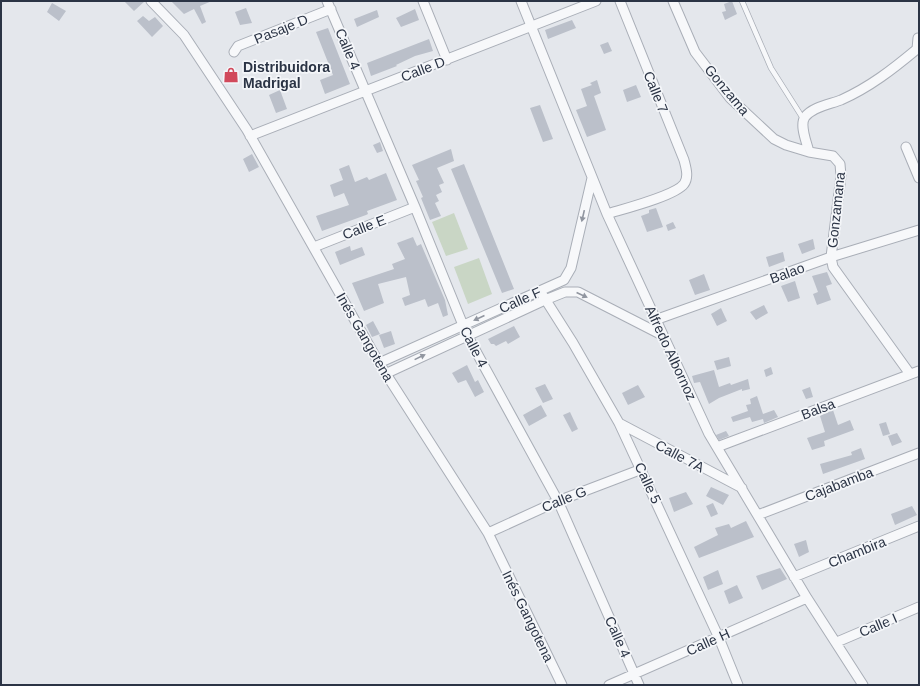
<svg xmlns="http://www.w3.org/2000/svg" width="920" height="686" font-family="Helvetica,sans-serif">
<rect width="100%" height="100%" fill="#e4e7ec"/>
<path fill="#c9d6c5" d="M454,213L468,249L446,256L432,222Z
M479,258L492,294L468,304L454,267Z"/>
<path fill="#bbc0ca" d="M124,1H145L134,11Z
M171,1H212L200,6L206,22L202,24L194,9L184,14Z
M732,1L737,14L725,20L722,12L726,11L724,4Z
M52,3L66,11L59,21L47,12Z
M246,8L252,23L240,25L235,12Z
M415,9L419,20L401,27L396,18Z
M377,10L379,17L357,27L354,19Z
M143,16L149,21L155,17L163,26L152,37L137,21Z
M572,20L576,28L548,39L545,30Z
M328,28L350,84L325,94L320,80L333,75L316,32Z
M429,39L433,51L415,56L396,65L397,66L371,76L367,63Z
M608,42L612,51L604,54L600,45Z
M597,80L601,93L594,96L606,130L587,137L576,110L587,106L581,89L592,85L590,83Z
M636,85L641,97L627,102L623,90Z
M280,90L287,109L276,113L269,95Z
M540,105L553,139L543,142L530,108Z
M380,142L383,151L377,153L373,145Z
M451,149L454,161L437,168L444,183L439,185L442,192L436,195L439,201L435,203L441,216L430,220L421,198L423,197L416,181L419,180L412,165Z
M252,154L259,167L249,172L243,159Z
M464,164L514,289L502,293L451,169Z
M349,165L355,182L367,177L369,180L386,173L397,200L367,211L368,214L366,215L322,231L316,216L349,205L344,193L334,197L330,185L343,180L339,169Z
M656,208L663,227L647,232L641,216L649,213V210Z
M673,222L676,228L668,231L666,225Z
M413,237L417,246L421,244L445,300L448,315L443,317L438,303L428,307L425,299L405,306L402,298L410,295L406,277L378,284L384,303L364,311L352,283L394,269L392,264L405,259L397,243Z
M813,239L815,249L802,254L798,244Z
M350,246L351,251L362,247L365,255L340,265L335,252Z
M783,252L785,261L769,267L766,257Z
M827,272L832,284L826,286L831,300L817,305L813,294L818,292L812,276Z
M704,274L710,290L695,295L689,280Z
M795,281L800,298L788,302L781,286Z
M764,305L768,313L756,320L750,312Z
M721,308L727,321L717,326L711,314Z
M373,321L380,334L372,337L366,325Z
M514,326L520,337L508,344L506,341L496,346L494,344H491L488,339Z
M391,331L395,344L384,348L379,335Z
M729,357L731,366L717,370L714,361Z
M467,365L475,382L478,380L484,392L475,397L466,380L458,383L452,373Z
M771,367L773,374L766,377L764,370Z
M714,370L719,387L730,383L731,385L748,379L750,389L742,391V389L719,398L709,404L700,382L694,383L692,376Z
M545,384L553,399L543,403L535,388Z
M638,385L645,397L628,405L622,393Z
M810,387L813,397L806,399L802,390Z
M757,396L763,414L774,410L778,417L764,423L763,419L752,422L750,417L733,422L731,417L748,411L746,405L751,404L750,399Z
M541,405L547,416L529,426L523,415Z
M833,410L838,425L850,420L854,430L824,441L825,446L812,450L807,438L825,432L820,416Z
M570,412L578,429L572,432L563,415Z
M886,422L890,434L883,436L879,424Z
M726,431L729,436L719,440L716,435Z
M897,433L902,442L892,446L888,436Z
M861,448L865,459L823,474L820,464L852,455L851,452Z
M711,487L729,495L723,505L706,496Z
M686,492L693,504L674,512L669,498Z
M713,503L718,514L711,517L706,506Z
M912,506L917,515L895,525L891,514Z
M746,521L754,537L699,558L694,547L718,535L715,528L729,524L731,528Z
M806,540L809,552L799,557L794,544Z
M780,568L787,579L762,590L756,576Z
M718,570L723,584L708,590L703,577Z
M737,585L743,598L729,604L724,591Z"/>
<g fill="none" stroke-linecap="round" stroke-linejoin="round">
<defs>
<path id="lane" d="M742,1L771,68L804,120"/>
<path id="street" d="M151,1L184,35L247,130L379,363L488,533L562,685
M327,1L415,207L467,335L558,501L639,685
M423,1L447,60
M521,1L607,214L709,434L807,598L863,685
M673,1L695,52L730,98L774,139L786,145L809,152
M234,52L238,46L331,9
M250,136L596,1
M906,147L919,178
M607,214C623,209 675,196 684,184C689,177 686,168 684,160L620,1
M314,247L415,207
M540,291L573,343L619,423L719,638L738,685
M655,320L831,257L919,230
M379,363L564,280L571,268L592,178
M385,374L545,300L565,292H578L662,335
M910,374L833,267L831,257L841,176L840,164L833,156L809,152C807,143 799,125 805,117C812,107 831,104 841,100C870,87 893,69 917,49L918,38
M619,423L742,488
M717,447L919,371
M758,515L919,453
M488,533L558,501L642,469
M794,577L919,526
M837,642L919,607
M609,685L807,598"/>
</defs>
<use href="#lane" stroke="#a9aeb7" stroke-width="6"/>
<use href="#street" stroke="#a9aeb7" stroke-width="11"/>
<use href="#lane" stroke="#f7f8fa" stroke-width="4.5"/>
<use href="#street" stroke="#f7f8fa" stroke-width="9"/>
</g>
<defs><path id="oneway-solid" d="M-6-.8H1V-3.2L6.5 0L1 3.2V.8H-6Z"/></defs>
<g fill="#9196a0">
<use href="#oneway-solid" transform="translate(583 216) rotate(103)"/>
<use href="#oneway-solid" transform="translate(582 295) rotate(25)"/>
<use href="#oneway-solid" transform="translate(479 318) rotate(156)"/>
<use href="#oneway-solid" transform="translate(420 357) rotate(-26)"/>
</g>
<defs>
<symbol id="shop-bare" viewBox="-9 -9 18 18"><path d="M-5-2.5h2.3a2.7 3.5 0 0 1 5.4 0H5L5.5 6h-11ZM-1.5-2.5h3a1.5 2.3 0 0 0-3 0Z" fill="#d1495b" stroke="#f4f6f9" stroke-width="2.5" paint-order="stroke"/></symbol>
</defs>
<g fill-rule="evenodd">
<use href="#shop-bare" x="220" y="64" width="22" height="22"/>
</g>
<g text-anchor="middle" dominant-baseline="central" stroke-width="3.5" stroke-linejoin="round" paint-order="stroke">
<g font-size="14" fill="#2b3445" stroke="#f4f6f9">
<text transform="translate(281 29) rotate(-22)">Pasaje D</text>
<text transform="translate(348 49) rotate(67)">Calle 4</text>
<text transform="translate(423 69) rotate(-21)">Calle D</text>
<text transform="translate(727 90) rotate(50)">Gonzama</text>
<text transform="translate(656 92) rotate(68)">Calle 7</text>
<text transform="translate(836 210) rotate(-84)">Gonzamana</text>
<text transform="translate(364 227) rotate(-21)">Calle E</text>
<text transform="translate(787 273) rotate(-20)">Balao</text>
<text transform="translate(520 300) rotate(-24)">Calle F</text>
<text transform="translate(365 337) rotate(60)">Inés Gangotena</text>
<text transform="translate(474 347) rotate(63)">Calle 4</text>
<text transform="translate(671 353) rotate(65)">Alfredo Albornoz</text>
<text transform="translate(818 409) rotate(-21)">Balsa</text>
<text transform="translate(680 456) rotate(28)">Calle 7A</text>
<text transform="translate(648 483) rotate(65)">Calle 5</text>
<text transform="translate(839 484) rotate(-21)">Cajabamba</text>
<text transform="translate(564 499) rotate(-22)">Calle G</text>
<text transform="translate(857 552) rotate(-22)">Chambira</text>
<text transform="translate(528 616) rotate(64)">Inés Gangotena</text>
<text transform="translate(878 625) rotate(-23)">Calle I</text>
<text transform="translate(618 637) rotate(66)">Calle 4</text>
<text transform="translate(708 642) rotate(-24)">Calle H</text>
</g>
<g font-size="14" font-weight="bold" fill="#2b3445" stroke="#f4f6f9" text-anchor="start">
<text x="243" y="67">Distribuidora<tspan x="243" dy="16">Madrigal</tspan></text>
</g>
</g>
<rect width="920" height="686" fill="none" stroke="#2b3445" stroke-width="4"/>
</svg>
